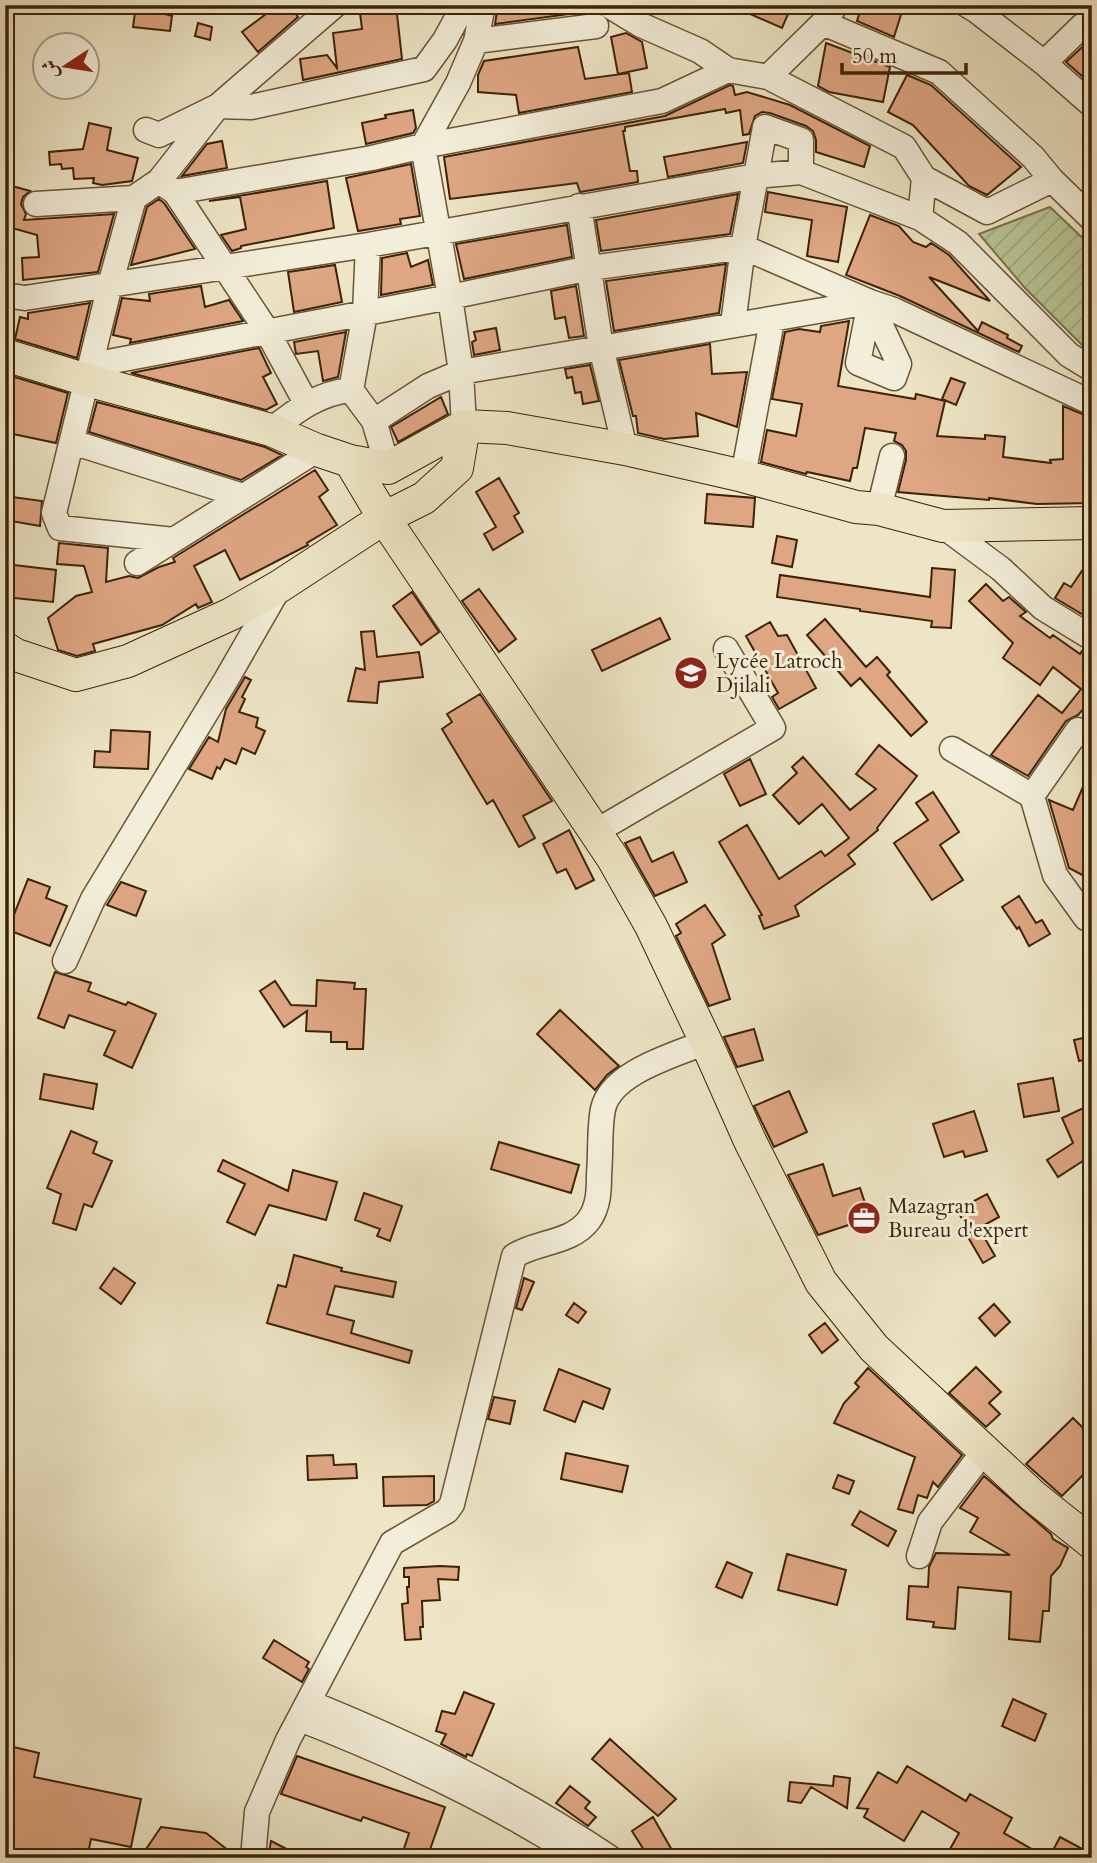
<svg xmlns="http://www.w3.org/2000/svg" width="1097" height="1863" font-family="Cardo,Amiri,serif">
<defs>
<pattern id="garden-furrows" width="10" height="10" patternUnits="userSpaceOnUse" patternTransform="scale(1.75)"><rect width="10" height="10" fill="#b8c595"/><path d="M-1 1l2-2M0 10L10 0M9 11l2-2" fill="none" stroke="#9fa97f"/></pattern>
</defs>
<rect width="100%" height="100%" fill="#ede5c5"/>
<filter id="stains"><feTurbulence type="fractalNoise" baseFrequency=".00286" numOctaves="4"/><feColorMatrix values="0 0 0 0 .2 0 0 0 0 .09 0 0 0 0 .02 0 0 0 .5 -.17"/></filter>
<radialGradient id="worn" r=".72"><stop offset=".6" stop-color="#630" stop-opacity="0"/><stop offset="1" stop-color="#630" stop-opacity=".3"/></radialGradient>
<path fill="url(#garden-furrows)" stroke="#7a744e" stroke-width="2" d="M1050,207L1092,247V342L1088,351L1025,288L979,234Z"/>
<path fill="#dea683" stroke="#3d2306" stroke-width="2" d="M136,5H173L174,11L162,13L172,16L170,31L133,27Z
M278,5H289L298,17L258,52L242,32Z
M359,5H396L402,59L303,80L300,59L327,55L337,68L333,33L362,29Z
M498,5H576L577,13L495,24Z
M730,5H792L782,28Z
M862,5H904L894,37L857,21Z
M198,23L212,27L210,40L195,36Z
M626,33L642,42L647,68L618,74L611,37Z
M1092,38V85L1066,62Z
M826,43L890,67L883,102L829,92L818,86Z
M578,47L585,79L629,73L632,92L519,113L516,95L478,92V75L484,61Z
M907,75L931,85L1021,167L987,195L969,186L913,125L888,112Z
M730,85L733,86L735,95L747,92L790,105L870,146L864,167L816,152V140L813,131L806,126L770,113L762,112L755,116L749,134L743,135L740,110L726,113L725,109L625,127V131H623L630,171H637L638,182L580,192L577,183L450,199L444,157L665,116Z
M413,110L416,128L413,133L366,144L362,123L386,118L385,115Z
M89,123L111,128L107,150L138,158L132,181L102,185L93,183L94,178L74,179L73,168L62,169L61,164L50,165L49,152L83,149Z
M222,141L227,168L182,176L207,144Z
M747,142L743,163L668,177L664,157Z
M411,164L420,216L400,219L401,224L358,231L346,178Z
M327,181L334,228L241,246V248L232,251L221,235L246,229L240,197L209,201Z
M5,184L30,191L23,197L21,204L26,214L24,220L114,214L98,272L23,280L22,258L39,257L37,235L5,226Z
M768,192L847,207L838,262L807,256L812,220L765,212Z
M738,194L730,234L601,251L596,220Z
M159,199L164,203L195,249L131,265L147,207Z
M870,215L899,226L913,242L926,247L931,243L949,255L990,301L929,277L978,331L982,322L1008,335L1007,338L1022,346L1019,352L900,296L846,275Z
M567,225L572,257L464,279L456,244Z
M407,253L411,267L428,260L433,285L381,295L382,258Z
M726,264L719,313L614,331L606,281Z
M335,265L342,302L294,312L288,272Z
M201,286L205,307L229,300L243,321L130,343L131,339L113,335L122,298L150,301L149,294Z
M576,286L584,336L569,338L565,317L555,319L551,291Z
M90,303L77,358L15,339L20,317L28,319V313Z
M849,321L838,386L915,399L916,394L945,401L937,436L985,439V435L1005,437L1003,457L1051,463L1050,460L1063,459V406L1092,418V503L1037,504L989,498V500L898,492L906,460V451L902,445L894,441L896,433L865,428L857,468H853L850,481L807,472L806,474L761,462L767,430L796,436L802,404L772,399L785,332L799,329L820,332L821,326Z
M496,328L500,350L474,355L472,342L476,340L474,332Z
M346,332L338,377L323,381L318,351L296,354L294,342Z
M710,344L712,374L747,372L737,427L696,413L698,436L664,439L638,433L636,416H633L619,360Z
M259,348L271,373L263,377L277,404L266,410L131,373Z
M590,365L599,401L583,404L581,392L575,393L572,377L567,378L565,369Z
M8,375L68,393L56,443L8,433L11,417L5,416Z
M951,378L965,383L956,405L942,399Z
M441,397L448,414L398,442L391,427Z
M97,402L265,447L282,455L241,480L89,432Z
M315,470L328,490L319,497L337,525L307,543L308,545L240,580L225,550L194,566L212,602L198,608L196,604L162,625L93,644L95,651L77,656L58,650L48,618L76,596L92,592L84,566L57,564L59,543L108,548L106,582L129,576L138,578L159,567L175,562L173,558Z
M499,478L519,513L514,516L523,532L493,550L484,534L496,527L476,492Z
M707,494L755,498L753,527L705,523Z
M5,496L42,501L40,526L5,520Z
M777,536L797,540L792,567L772,563Z
M1092,556V620L1055,598L1064,583L1071,587Z
M5,564L56,570L53,602L5,597Z
M932,568L955,570L951,628L931,627L932,621L860,611V609L777,597L780,575L930,597Z
M986,584L1003,601L1009,597L1026,612L1020,616L1050,638L1053,635L1080,654L1082,651L1092,659V710L1086,706L1078,715L1066,721L1028,776L991,755L1038,695L1062,713L1081,689L1053,667L1040,685L1003,658L1013,643L969,601Z
M479,589L516,639L499,652L462,601Z
M412,592L439,632L421,645L393,606Z
M660,618L670,639L602,671L592,650Z
M825,619L866,667L877,657L890,672L887,675L927,722L911,736L860,678L851,686L807,635Z
M770,622L778,636L787,635L816,688L779,709L772,697L778,693L746,636Z
M374,631L377,657L419,652L423,677L379,682L377,703L348,701L356,668L365,670L361,632Z
M245,677L251,680L242,697L245,699L239,712L258,718L256,727L265,731L255,754L242,748L236,764L225,759L220,769L217,767L212,779L189,769L209,737L218,742L226,709Z
M480,694L552,801L523,816L535,838L519,847L493,800L487,804L442,729L452,722L447,714Z
M111,730L150,732L148,769L94,767L95,751L110,752Z
M879,745L917,776L877,828L878,830L848,855L855,864L795,906L799,916L764,929L759,916L762,915L719,842L747,825L779,879L821,851L825,856L849,838L822,804L799,824L773,795L797,773L792,767L803,757L850,810L876,789L856,774Z
M750,759L766,794L740,806L724,774Z
M1092,766V880L1069,868L1049,800L1073,810Z
M933,792L959,832L940,845L963,880L932,900L894,843L928,820L916,803Z
M569,830L594,880L576,889L566,869L557,873L543,844Z
M640,837L652,862L673,852L687,882L655,896L625,843Z
M28,879L50,887L46,898L67,906L50,946L8,930Z
M121,882L146,891L136,916L107,905Z
M1019,896L1036,923L1042,920L1050,934L1029,946L1019,927L1017,929L1002,907Z
M705,905L725,935L712,944L730,999L709,1006L676,936L681,933L676,924Z
M55,972L91,983L88,991L126,1005L128,1002L156,1014L132,1068L104,1055L115,1031L69,1015L64,1028L38,1018Z
M317,980L355,983L354,989H366L363,1049H347V1042H331V1032L306,1031L307,1011L284,1027L260,991L275,981L291,1005L316,1006Z
M560,1010L619,1066L607,1075L595,1090L537,1034Z
M754,1029L763,1060L737,1067L724,1037Z
M1092,1036V1058L1079,1061L1074,1040Z
M44,1074L97,1084L93,1109L40,1099Z
M1053,1078L1059,1111L1024,1117L1018,1084Z
M789,1091L807,1132L774,1147L754,1106Z
M1092,1104V1155L1058,1177L1047,1160L1073,1143L1062,1118Z
M974,1111L987,1151L965,1157L963,1151L944,1157L933,1124Z
M71,1131L97,1142L93,1153L112,1161L92,1207L84,1204L76,1230L53,1223L61,1194L47,1188Z
M499,1142L579,1165L571,1193L491,1169Z
M223,1160L288,1191L293,1170L337,1182L326,1220L269,1205L255,1235L227,1222L245,1184L218,1171Z
M823,1164L833,1196L860,1188L870,1218L818,1235L788,1175Z
M364,1193L402,1206L390,1241L377,1236L380,1229L355,1220Z
M987,1194L999,1217L970,1233L957,1210Z
M980,1230L995,1256L983,1263L968,1237Z
M294,1255L342,1268L341,1271L396,1282L393,1297L335,1286L327,1314L354,1321L351,1333L412,1351L409,1363L267,1323L278,1285L286,1287Z
M114,1268L135,1283L121,1304L100,1288Z
M524,1278L534,1282L522,1310L516,1308Z
M574,1303L586,1312L578,1323L566,1315Z
M994,1304L1010,1322L995,1336L979,1318Z
M825,1323L838,1340L822,1353L809,1335Z
M976,1367L1001,1392L989,1403L1000,1414L986,1427L949,1393Z
M868,1368L962,1455L938,1487L933,1482L927,1498L918,1495L913,1513L898,1509L915,1457L834,1423L844,1403L859,1387L855,1383Z
M559,1369L610,1389L603,1409L583,1401L575,1422L544,1410Z
M494,1397L515,1401L510,1424L488,1419Z
M1073,1418L1092,1437V1466L1062,1496L1026,1464Z
M566,1453L628,1466L622,1492L561,1479Z
M333,1455L334,1465L356,1464L357,1478L308,1480L307,1456Z
M838,1475L854,1481L849,1494L833,1488Z
M434,1476V1501L427,1505L384,1506L383,1477Z
M984,1476L1051,1534L1053,1539L1068,1548L1060,1566L1051,1576L1049,1611H1043L1040,1642L1009,1639L1011,1592L958,1587L955,1629L933,1627L934,1622L907,1619L909,1586L928,1587L929,1567L936,1553L1010,1555L970,1532L978,1518L960,1508Z
M860,1511L896,1531L888,1546L852,1525Z
M787,1554L846,1570L837,1605L778,1590Z
M727,1562L752,1573L742,1598L716,1587Z
M440,1566L459,1567L458,1580L438,1579L440,1600L422,1601L423,1627H420L421,1639L405,1640L402,1604L408,1603L407,1587H409V1577H404V1568Z
M274,1640L309,1662L306,1667L309,1669L302,1682L263,1658Z
M464,1692L494,1704L472,1756L467,1754L466,1757L441,1744L446,1734L436,1731L442,1711L455,1714Z
M1013,1699L1046,1714L1035,1741L1002,1726Z
M610,1739L676,1799L658,1816L592,1759Z
M9,1746L39,1753L34,1777L141,1799L131,1847L91,1839L87,1858H9L5,1825V1763Z
M297,1756L445,1807L427,1858H401L409,1833L363,1817L361,1821L281,1794Z
M907,1766L966,1801L970,1794L1012,1818L1004,1833L1047,1858H945L959,1833L922,1811L904,1841L864,1817L868,1809L857,1808L878,1772L897,1783Z
M834,1776L850,1778L847,1808L811,1787L801,1803L788,1801L790,1782L833,1786Z
M570,1786L590,1802L585,1808L596,1817L588,1826L556,1803Z
M653,1817L673,1852L663,1858H649L632,1831Z
M161,1827L206,1833L238,1858H140Z
M1060,1837L1092,1854V1858H1049Z
M271,1841L304,1858H268Z"/>
<g fill="none" stroke-linecap="round" stroke-linejoin="round">
<defs>
<path id="minor" d="M608,5L641,25L700,51L728,70L768,77L904,147L924,178L920,218
M967,5L977,11L1044,63L1092,105
M823,23L939,72L1033,157L1052,180L1092,219
M476,41L596,26
M1044,63L1082,26L1092,21
M768,77L823,23L836,5
M146,130L159,135L218,106L251,107L424,69L445,40L464,5
M924,178L987,212L1052,180
M159,181L218,106L335,5
M175,192L267,331L306,403
M134,198L110,285L54,513L60,528L174,540
M36,204L134,198L159,181L175,192L372,158L423,146L662,101L728,70
M579,206L601,347L625,449
M5,295L25,298L368,245L756,176L801,172L920,218L958,243L1069,355L1092,369
M870,302L899,364L894,378L858,363Z
M733,324L743,247L765,127L801,140V172
M92,365L450,297L590,268L743,247L870,302L894,310L1092,403
M351,390L365,313L368,245
M374,421L428,386L461,372L870,302
M464,426L461,372L450,297L423,146L458,83L476,41L483,5
M271,430C296,411 318,393 351,390L374,421L388,468
M72,442L243,496
M743,476L772,321
M879,509L892,456
M943,526L1001,569L1043,608L1092,638
M137,563L317,450
M952,749L1032,796
M595,832L773,728L726,649
M1086,918L1055,875L1032,796L1078,730L1092,738
M65,961L93,899L226,680L280,586
M919,1556L930,1522L984,1451
M310,1703C414,1745 516,1794 610,1858
M300,1719C395,1756 489,1799 575,1855
M253,1858L257,1812L288,1740L392,1543L447,1511L452,1504L514,1256C537,1241 571,1244 589,1220C599,1206 599,1189 599,1174C601,1153 599,1129 603,1109C611,1072 675,1055 706,1042"/>
<path id="major" d="M5,355L87,380L271,430L317,450L350,461L388,468L464,426L507,428L625,449L743,476L856,507L879,509L943,526L1092,523
M350,461L384,518L612,857L651,926L706,1042L750,1141L821,1282L874,1348L1033,1496L1092,1543
M5,648L16,655L76,675L128,661L231,614L280,586L384,518L424,498L457,468L464,426"/>
</defs>
<use href="#minor" stroke="#695436" stroke-width="27"/>
<use href="#major" stroke="#3d2306" stroke-width="34"/>
<use href="#minor" stroke="#f3eed9" stroke-width="24"/>
<use href="#major" stroke="#ede5c5" stroke-width="32"/>
</g>
<defs>
<symbol id="school-disc" viewBox="-11 -11 22 22"><circle r="9.5" fill="#8f2418" stroke="#f3eed9"/><path d="M0-5L7-2L0 1L-7-2ZM-4 1L0 2.5L4 1V4Q0 6-4 4Z" fill="#fff"/></symbol>
<symbol id="office-disc" viewBox="-11 -11 22 22"><circle r="9.5" fill="#8f2418" stroke="#f3eed9"/><path d="M-6-3h4V-5.5h4V-3h4V5H-6ZM-1-4.5V-3h2v-1.5ZM-6 0V1H6V0Z" fill="#fff"/></symbol>
</defs>
<g fill-rule="evenodd">
<use href="#school-disc" x="672" y="654" width="38" height="38"/>
<use href="#office-disc" x="845" y="1199" width="38" height="38"/>
</g>
<g text-anchor="middle" dominant-baseline="central" stroke-width="6" stroke-linejoin="round" paint-order="stroke">
<g font-size="21" fill="#3d2306" stroke="#f3eed9" text-anchor="start">
<text x="716" y="661">Lycée Latroch<tspan x="716" dy="24">Djilali</tspan></text>
<text x="888" y="1206">Mazagran<tspan x="888" dy="24">Bureau d'expert</tspan></text>
</g>
</g>
<rect width="1097" height="1863" fill="none" stroke="#ede5c5" stroke-width="28"/>
<rect x="7" y="7" width="1083" height="1849" fill="none" stroke="#3d2306" stroke-width="3.5"/>
<rect x="14" y="14" width="1069" height="1835" fill="none" stroke="#3d2306" stroke-width="2"/>
<g transform="translate(66 66) rotate(258)"><circle r="33" fill="#f3eed9" stroke="#aa9d85" stroke-width="2"/>
<path d="M0-5L12 26L0 18L-12 26Z" fill="#8f2418"/>
<text y="-10" font-size="19" font-weight="bold" text-anchor="middle" fill="#3d2306">ش</text>
</g>
<path d="M842 63v10h124v-10" fill="none" stroke="#3d2306" stroke-width="3.5"/>
<text x="852" y="63" font-size="21" fill="#3d2306" stroke="#f3eed9" stroke-width="5" paint-order="stroke">50 m</text>
<rect width="100%" height="100%" filter="url(#stains)"/>
<rect width="100%" height="100%" fill="url(#worn)"/>
</svg>
